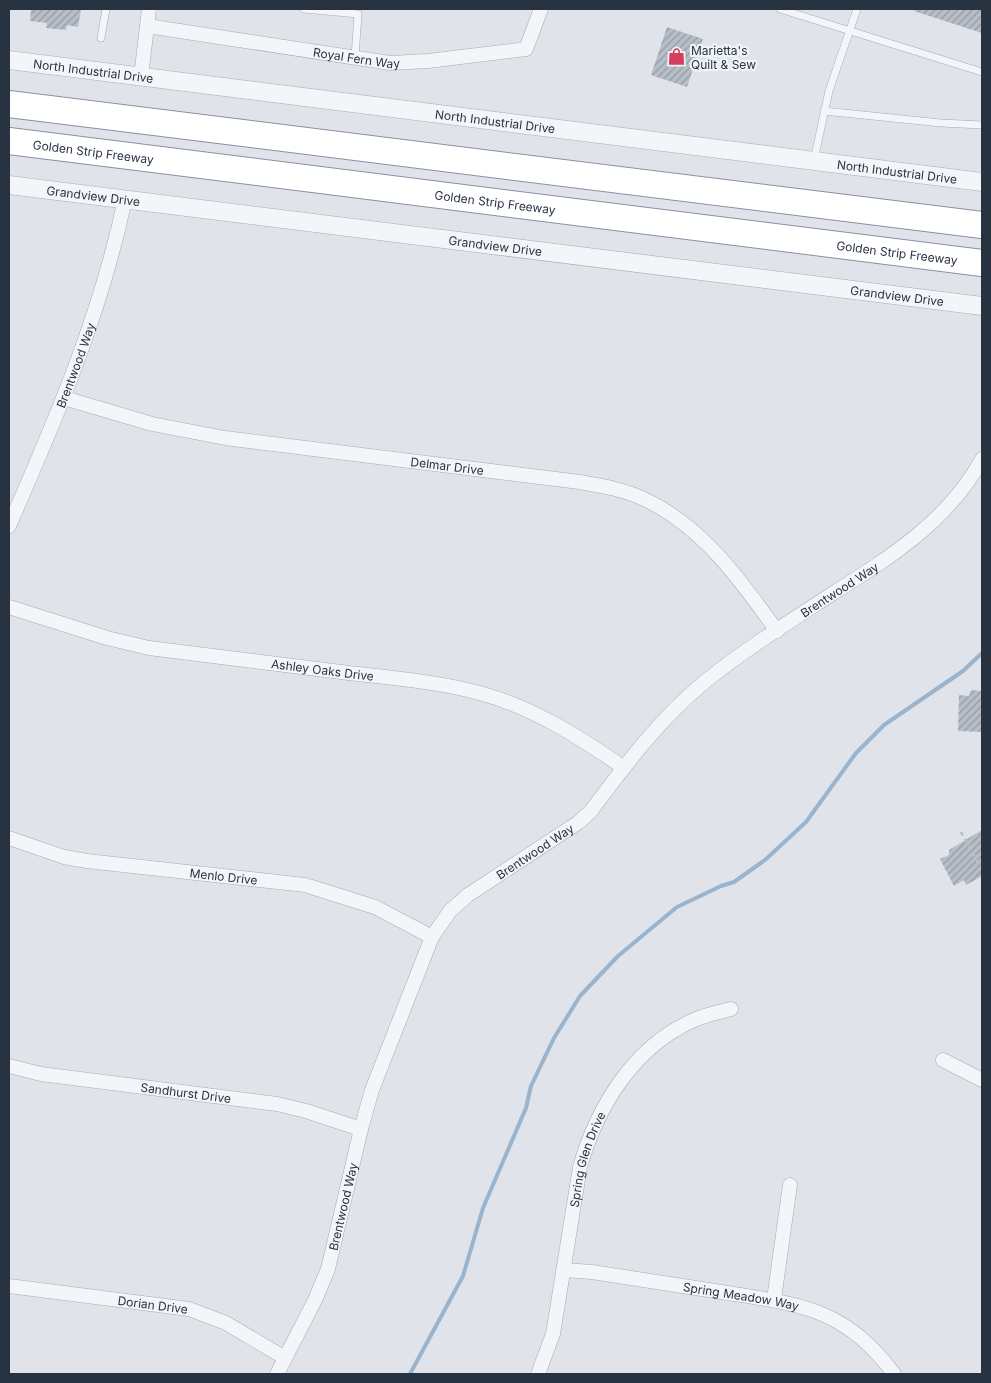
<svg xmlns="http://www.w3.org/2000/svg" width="991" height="1383" font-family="Inter,sans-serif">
<defs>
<pattern id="building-hatch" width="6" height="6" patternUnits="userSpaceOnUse" patternTransform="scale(1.25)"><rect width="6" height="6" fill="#b7bec7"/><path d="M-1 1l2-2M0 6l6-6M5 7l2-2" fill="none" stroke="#959ba3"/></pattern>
</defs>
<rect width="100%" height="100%" fill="#e0e4ea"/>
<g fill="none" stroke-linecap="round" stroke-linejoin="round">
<path stroke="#99b4cc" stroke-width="4" d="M410,1374L463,1276L483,1208L526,1108L531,1086L554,1038L580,996L618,956L677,907L721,886L734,882L765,860L806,822L856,753L884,725L963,671L982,653"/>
</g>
<path fill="url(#building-hatch)" d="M31,9H81L78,27L67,25L66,30L46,28L47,23L30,21Z
M915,9H982V33L914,11Z
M667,27L703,39L687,87L651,75Z
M971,690L982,691V732L958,731L959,695L969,696Z
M982,830V876L966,885L964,880L954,886L940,859L949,855V850Z"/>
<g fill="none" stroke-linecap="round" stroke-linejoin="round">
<defs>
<path id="service" d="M304,9L358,14L355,57
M780,9L982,72
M101,38L106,9
M824,111L941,123L982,125
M814,160L829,91L857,9"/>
<g id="minor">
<path id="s1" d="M147,26L390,63L428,61L526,49L541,9"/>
<path d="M141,77L149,9"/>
<path id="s2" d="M64,398L152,424L225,438L580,482C603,486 626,490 646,500C703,527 741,581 777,631"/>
<path id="s3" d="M9,526C56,419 101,314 125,199"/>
<path id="s4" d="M9,607L107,638L149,648C215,656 282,664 349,673C393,678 440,682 483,694C534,708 581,738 624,768"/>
<path id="s5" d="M9,838L64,857L87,861L305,885L375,907L432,937"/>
<path d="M943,1060L982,1080"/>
<path id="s6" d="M9,1066L41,1074L277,1104L306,1111L361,1129"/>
<path id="s7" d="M564,1270L592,1272C633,1278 674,1285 715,1291C793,1304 843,1304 894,1374"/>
<path id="s8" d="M9,1286L189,1309L226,1323L285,1358"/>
<path d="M774,1299L790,1185"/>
<path id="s9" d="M277,1374L315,1300L328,1269L361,1129L372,1090L432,937L450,911L468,895L579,822L591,811C626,764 661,717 707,680C747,648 792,620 835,592C892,556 949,520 982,459"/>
<path id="s10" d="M538,1374L553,1334L580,1167C597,1107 634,1046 694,1020C705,1015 719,1012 731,1009"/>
</g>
<g id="tertiary">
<path id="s11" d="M9,60L982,182"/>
<path id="s12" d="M9,185L982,306"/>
</g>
<g id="motorway">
<path d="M9,104L982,225"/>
<path id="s13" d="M9,141L982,263"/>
</g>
</defs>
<use href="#service" stroke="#a5abb4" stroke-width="8"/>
<use href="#minor" stroke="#a5abb4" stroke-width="15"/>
<use href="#tertiary" stroke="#a5abb4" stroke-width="19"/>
<use href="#motorway" stroke="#8792a1" stroke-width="28"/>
<path stroke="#babfc5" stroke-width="2.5" stroke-dasharray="4 4" stroke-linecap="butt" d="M961,832L982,870"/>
<use href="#service" stroke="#f3f5f8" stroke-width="7"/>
<use href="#minor" stroke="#f3f5f8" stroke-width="14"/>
<use href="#tertiary" stroke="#f3f5f8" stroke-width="18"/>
<use href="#motorway" stroke="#fff" stroke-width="26"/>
</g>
<defs>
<symbol id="shop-bare" viewBox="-9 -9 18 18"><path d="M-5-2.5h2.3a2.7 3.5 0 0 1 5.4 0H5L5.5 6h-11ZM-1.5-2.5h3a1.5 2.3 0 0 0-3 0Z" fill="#d53f5c" stroke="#f0f3f7" stroke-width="2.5" paint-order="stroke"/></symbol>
</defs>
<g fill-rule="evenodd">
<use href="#shop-bare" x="664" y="44" width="25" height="25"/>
</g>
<g text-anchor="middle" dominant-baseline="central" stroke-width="4.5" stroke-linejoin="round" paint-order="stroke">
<g font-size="12" fill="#283342" stroke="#f0f3f7" text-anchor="start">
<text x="691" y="50">Marietta's<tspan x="691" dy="14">Quilt &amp; Sew</tspan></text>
</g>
<g font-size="12" fill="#283342" stroke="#f0f3f7">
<text stroke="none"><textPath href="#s1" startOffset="212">Royal Fern Way</textPath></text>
<text stroke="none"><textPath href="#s11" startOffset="85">North Industrial Drive</textPath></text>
<text stroke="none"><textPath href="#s11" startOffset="490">North Industrial Drive</textPath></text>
<text stroke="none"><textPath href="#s13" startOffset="85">Golden Strip Freeway</textPath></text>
<text stroke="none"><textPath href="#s11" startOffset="895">North Industrial Drive</textPath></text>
<text stroke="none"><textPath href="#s12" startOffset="85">Grandview Drive</textPath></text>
<text stroke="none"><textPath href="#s13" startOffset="490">Golden Strip Freeway</textPath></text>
<text stroke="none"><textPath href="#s12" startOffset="490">Grandview Drive</textPath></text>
<text stroke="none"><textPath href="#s13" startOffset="895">Golden Strip Freeway</textPath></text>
<text stroke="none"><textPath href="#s12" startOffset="895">Grandview Drive</textPath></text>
<text stroke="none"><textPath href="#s3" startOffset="174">Brentwood Way</textPath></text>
<text stroke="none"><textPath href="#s2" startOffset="390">Delmar Drive</textPath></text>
<text stroke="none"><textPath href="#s9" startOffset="1006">Brentwood Way</textPath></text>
<text stroke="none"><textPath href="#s4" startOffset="321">Ashley Oaks Drive</textPath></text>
<text stroke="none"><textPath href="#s9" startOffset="601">Brentwood Way</textPath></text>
<text stroke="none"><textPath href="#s5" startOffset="219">Menlo Drive</textPath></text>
<text stroke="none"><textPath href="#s6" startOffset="179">Sandhurst Drive</textPath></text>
<text stroke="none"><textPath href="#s10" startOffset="221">Spring Glen Drive</textPath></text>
<text stroke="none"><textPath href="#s9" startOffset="181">Brentwood Way</textPath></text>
<text stroke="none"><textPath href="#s7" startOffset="179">Spring Meadow Way</textPath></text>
<text stroke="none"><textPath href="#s8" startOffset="145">Dorian Drive</textPath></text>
</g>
</g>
<rect width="991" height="1383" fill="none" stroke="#283342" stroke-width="20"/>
</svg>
